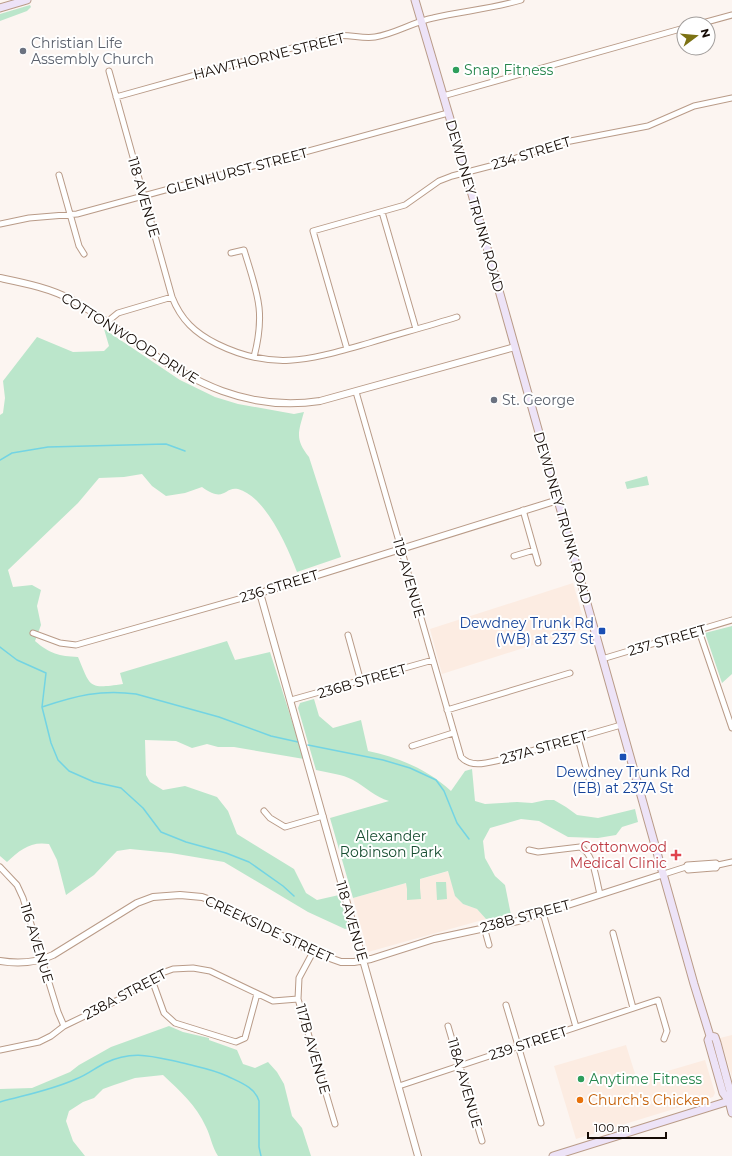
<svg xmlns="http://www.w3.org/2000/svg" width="732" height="1156" font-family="Montserrat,sans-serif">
<rect width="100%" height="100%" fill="#fcf5f1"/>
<path fill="#fcece2" d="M573,583L586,628L442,674L430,629Z
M449,871L455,896L463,904L477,909L486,919L368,952L353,898Z
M732,1035V1077L720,1038Z
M626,1045L637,1080L705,1060L715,1093L713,1097L576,1139L554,1066Z"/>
<path fill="#bbe6cb" d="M30,5L31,7L27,11L0,21V14Z
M104,329L180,380L215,397L238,404L294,414L304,412C298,433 295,439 309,457L341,557L297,572C287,546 266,497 238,489C224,486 225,504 202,487L185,493L166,496L152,486L142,474L124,477L99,478L78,503L8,570L13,587L32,585L41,590L37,606L41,625L35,641C50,654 59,656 78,657C91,688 88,689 123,684L120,673L227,641L235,660L270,652L304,759L234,747H218L207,744L192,748L176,741L145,740L146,775L150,782L163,790L185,786L217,797L228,811L237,834L294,869L306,893L317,900L339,895L349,928L345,929L308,912L224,862L171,853L130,849L117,851L94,875L66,895L57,860L49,844C30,841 20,850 7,862L0,856V415L3,413L5,398L3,381L37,337L73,352L104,351L109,346Z
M647,476L649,485L627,489L625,482Z
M732,626V674L722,683L705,633Z
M314,699L319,716L333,728L361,720L368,751C400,758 427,769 451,791L465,771L472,769L475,801L485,804L517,802L532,803L546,800H554L566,807L577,815L598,818L635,809L638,822L622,827L616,835L598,838L568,837L539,821L521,819L490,828L483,841L485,858L495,876L505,885L511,915L486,919L477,909L463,904L455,896L448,871L420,879V888L407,889L406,883L353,898L330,818L389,801C375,797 366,787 353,780C342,774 329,773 316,770L298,708L300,703Z
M446,882L447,899L437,900L436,882Z
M420,888L421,899L407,900V889Z
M169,1026L183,1032L209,1038V1040L237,1050L243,1064L255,1068L268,1062L277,1072L284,1084L292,1116L302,1128L311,1156H218C212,1147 211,1137 206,1127C196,1105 180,1091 163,1075L135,1078L114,1085L103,1089L94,1098L83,1102L69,1111L66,1121L73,1141L85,1156H0V1089L32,1088L70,1072L79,1065L111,1047Z"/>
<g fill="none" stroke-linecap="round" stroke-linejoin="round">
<path stroke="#73d4e3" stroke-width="1.5" d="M0,460L12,453L48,447L166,444L185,451
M0,647L17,660L46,673L42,707L51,743L58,760L69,771L94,782L121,788L143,808L161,832L186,842L226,853L249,862L283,886L294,896
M42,707C75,696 101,689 136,694L219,717L271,736L298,742
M308,745L383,760L410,768L436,780L444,791L457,823L469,839
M0,1102C25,1095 52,1090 76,1079C87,1075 95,1068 105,1063C134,1049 154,1057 183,1063C198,1067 212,1069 227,1076C239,1082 255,1087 259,1101V1147L261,1156"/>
<defs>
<path id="minor" d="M699,24L732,15
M109,71L172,297C181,320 195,333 217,344C274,372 312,359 369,343C399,334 428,326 457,317
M443,96L684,28
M116,97L335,36C349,34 362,39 375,37C395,34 413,22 433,18C462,11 492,9 521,0
M59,175L79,246L84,254
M382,212L416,329
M0,224L29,218L77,214L448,113
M231,253L244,250C257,293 266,311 254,357
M107,322L118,313L172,297
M347,349L313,231L405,205L439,181L452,176L502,163L555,144L648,126L694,106L732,98
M356,392L461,757C471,768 487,763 500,760L621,725
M523,510L538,563
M514,556L534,550
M699,631L732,728
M33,633L60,643L76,645L260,593
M348,635L361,682
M602,659L732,620
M291,700L433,660
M447,710L570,673
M578,738L591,786
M412,746L453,733
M264,811L270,818L285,827L323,816
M529,850L538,852L580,847C594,853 596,880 600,894
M0,867L17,885L23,898L58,1012L64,1026
M686,867L688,870L713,868H716L718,865
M664,874L686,867L687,865L716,863L718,865L732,862
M543,913L576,1027
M484,927L489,945
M613,933L633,1008
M313,952L299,978L298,999L335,1124
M151,977L164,1013L175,1023L236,1042L245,1038L257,994
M506,1005L541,1123
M448,1026L482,1141
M0,1050L39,1042L51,1036L64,1026L124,997L151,977L173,969L193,968L210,971L273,1001L298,999
M399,1086L658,1000L667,1031L664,1039"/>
<path id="tertiary" d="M0,278C24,283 50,288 72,300C95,312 115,328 135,342C193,383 248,412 320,401L515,347
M0,961C18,964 36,963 53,955L137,903L153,897L180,895L202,897L216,902L313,952L341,962H354L371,959L434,939L518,921L664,874
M418,1156L260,593L558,500"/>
<path id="secondary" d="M415,0L466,173L694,984L710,1036L715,1037L717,1043L730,1091L729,1101L732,1113
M0,8L27,0
M710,1036L708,1040L723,1093L729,1101
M553,1156L729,1101"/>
</defs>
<use href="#minor" stroke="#b99b88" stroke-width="7"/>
<use href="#tertiary" stroke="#b99b88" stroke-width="8"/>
<use href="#secondary" stroke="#b99b88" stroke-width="9"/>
<use href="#minor" stroke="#fff" stroke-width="5"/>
<use href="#tertiary" stroke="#fff" stroke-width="6"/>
<use href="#secondary" stroke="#ede3f7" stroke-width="7"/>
</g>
<g fill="#6b7280" stroke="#fff" stroke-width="1.5">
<circle cx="23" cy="51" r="4"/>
<circle cx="494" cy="400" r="4"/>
</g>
<g fill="#2e9e5b" stroke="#fff" stroke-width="1.5">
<circle cx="456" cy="70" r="4"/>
<circle cx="581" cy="1079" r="4"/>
</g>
<g fill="#1a4fb4" stroke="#fff" stroke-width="1.5">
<rect x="598" y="627" width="8" height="8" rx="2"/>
<rect x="619" y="753" width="8" height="8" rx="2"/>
</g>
<path fill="#e0444e" stroke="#fff" stroke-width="1.5" d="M674 849h4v4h4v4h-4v4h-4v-4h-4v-4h4z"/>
<circle fill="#e8710a" stroke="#fff" stroke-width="1.5" cx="580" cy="1100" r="4"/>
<g text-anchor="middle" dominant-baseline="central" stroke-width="4" stroke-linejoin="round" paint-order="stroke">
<g font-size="14" fill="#5b616d" stroke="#fff" text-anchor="start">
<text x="31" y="43">Christian Life<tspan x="31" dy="16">Assembly Church</tspan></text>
<text x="502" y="400">St. George</text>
</g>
<g font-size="14" fill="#150b05" stroke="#fff">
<text transform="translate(269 56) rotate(-14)">HAWTHORNE STREET</text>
<text transform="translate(531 153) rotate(-17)">234 STREET</text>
<text transform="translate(237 171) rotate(-15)">GLENHURST STREET</text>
<text transform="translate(144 197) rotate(74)">118 AVENUE</text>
<text transform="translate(475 206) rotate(74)">DEWDNEY TRUNK ROAD</text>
<text transform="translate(130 338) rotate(32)">COTTONWOOD DRIVE</text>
<text transform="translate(563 518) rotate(74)">DEWDNEY TRUNK ROAD</text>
<text transform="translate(409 578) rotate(74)">119 AVENUE</text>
<text transform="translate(279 586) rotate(-17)">236 STREET</text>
<text transform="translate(667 640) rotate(-16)">237 STREET</text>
<text transform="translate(362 681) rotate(-16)">236B STREET</text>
<text transform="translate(544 747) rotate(-16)">237A STREET</text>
<text transform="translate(525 916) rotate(-15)">238B STREET</text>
<text transform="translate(352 921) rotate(74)">118 AVENUE</text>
<text transform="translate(269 929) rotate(25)">CREEKSIDE STREET</text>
<text transform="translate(37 943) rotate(73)">116 AVENUE</text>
<text transform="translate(125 994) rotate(-28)">238A STREET</text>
<text transform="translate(528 1043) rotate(-18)">239 STREET</text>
<text transform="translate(313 1049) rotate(74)">117B AVENUE</text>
<text transform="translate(465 1083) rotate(74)">118A AVENUE</text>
</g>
<g font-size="14" fill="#27864d" stroke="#fff" text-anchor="start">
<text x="464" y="70">Snap Fitness</text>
<text x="589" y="1079">Anytime Fitness</text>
</g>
<g font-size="14" fill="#164399" stroke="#fff" text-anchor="end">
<text x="594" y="623">Dewdney Trunk Rd<tspan x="594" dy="16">(WB) at 237 St</tspan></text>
<text x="623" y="772" text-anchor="middle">Dewdney Trunk Rd<tspan x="623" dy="16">(EB) at 237A St</tspan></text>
</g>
<g font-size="14" fill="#184e32" stroke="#fff">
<text x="391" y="836">Alexander<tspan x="391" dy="16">Robinson Park</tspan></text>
</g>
<g font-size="14" fill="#be3a42" stroke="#fff" text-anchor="end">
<text x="667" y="847">Cottonwood<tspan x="667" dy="16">Medical Clinic</tspan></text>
</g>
<g font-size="14" fill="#c56008" stroke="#fff" text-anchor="start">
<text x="588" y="1100">Church's Chicken</text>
</g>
</g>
<g transform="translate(696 36) rotate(74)"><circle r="19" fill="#ffffff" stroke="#a19d9b"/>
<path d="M0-3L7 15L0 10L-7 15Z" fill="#7c7214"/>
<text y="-6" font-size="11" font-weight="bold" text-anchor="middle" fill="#150b05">N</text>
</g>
<path d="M588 1132v6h78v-6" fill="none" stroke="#150b05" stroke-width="2"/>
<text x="594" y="1132" font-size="12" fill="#150b05" stroke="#ffffff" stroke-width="3" paint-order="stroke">100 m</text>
</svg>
